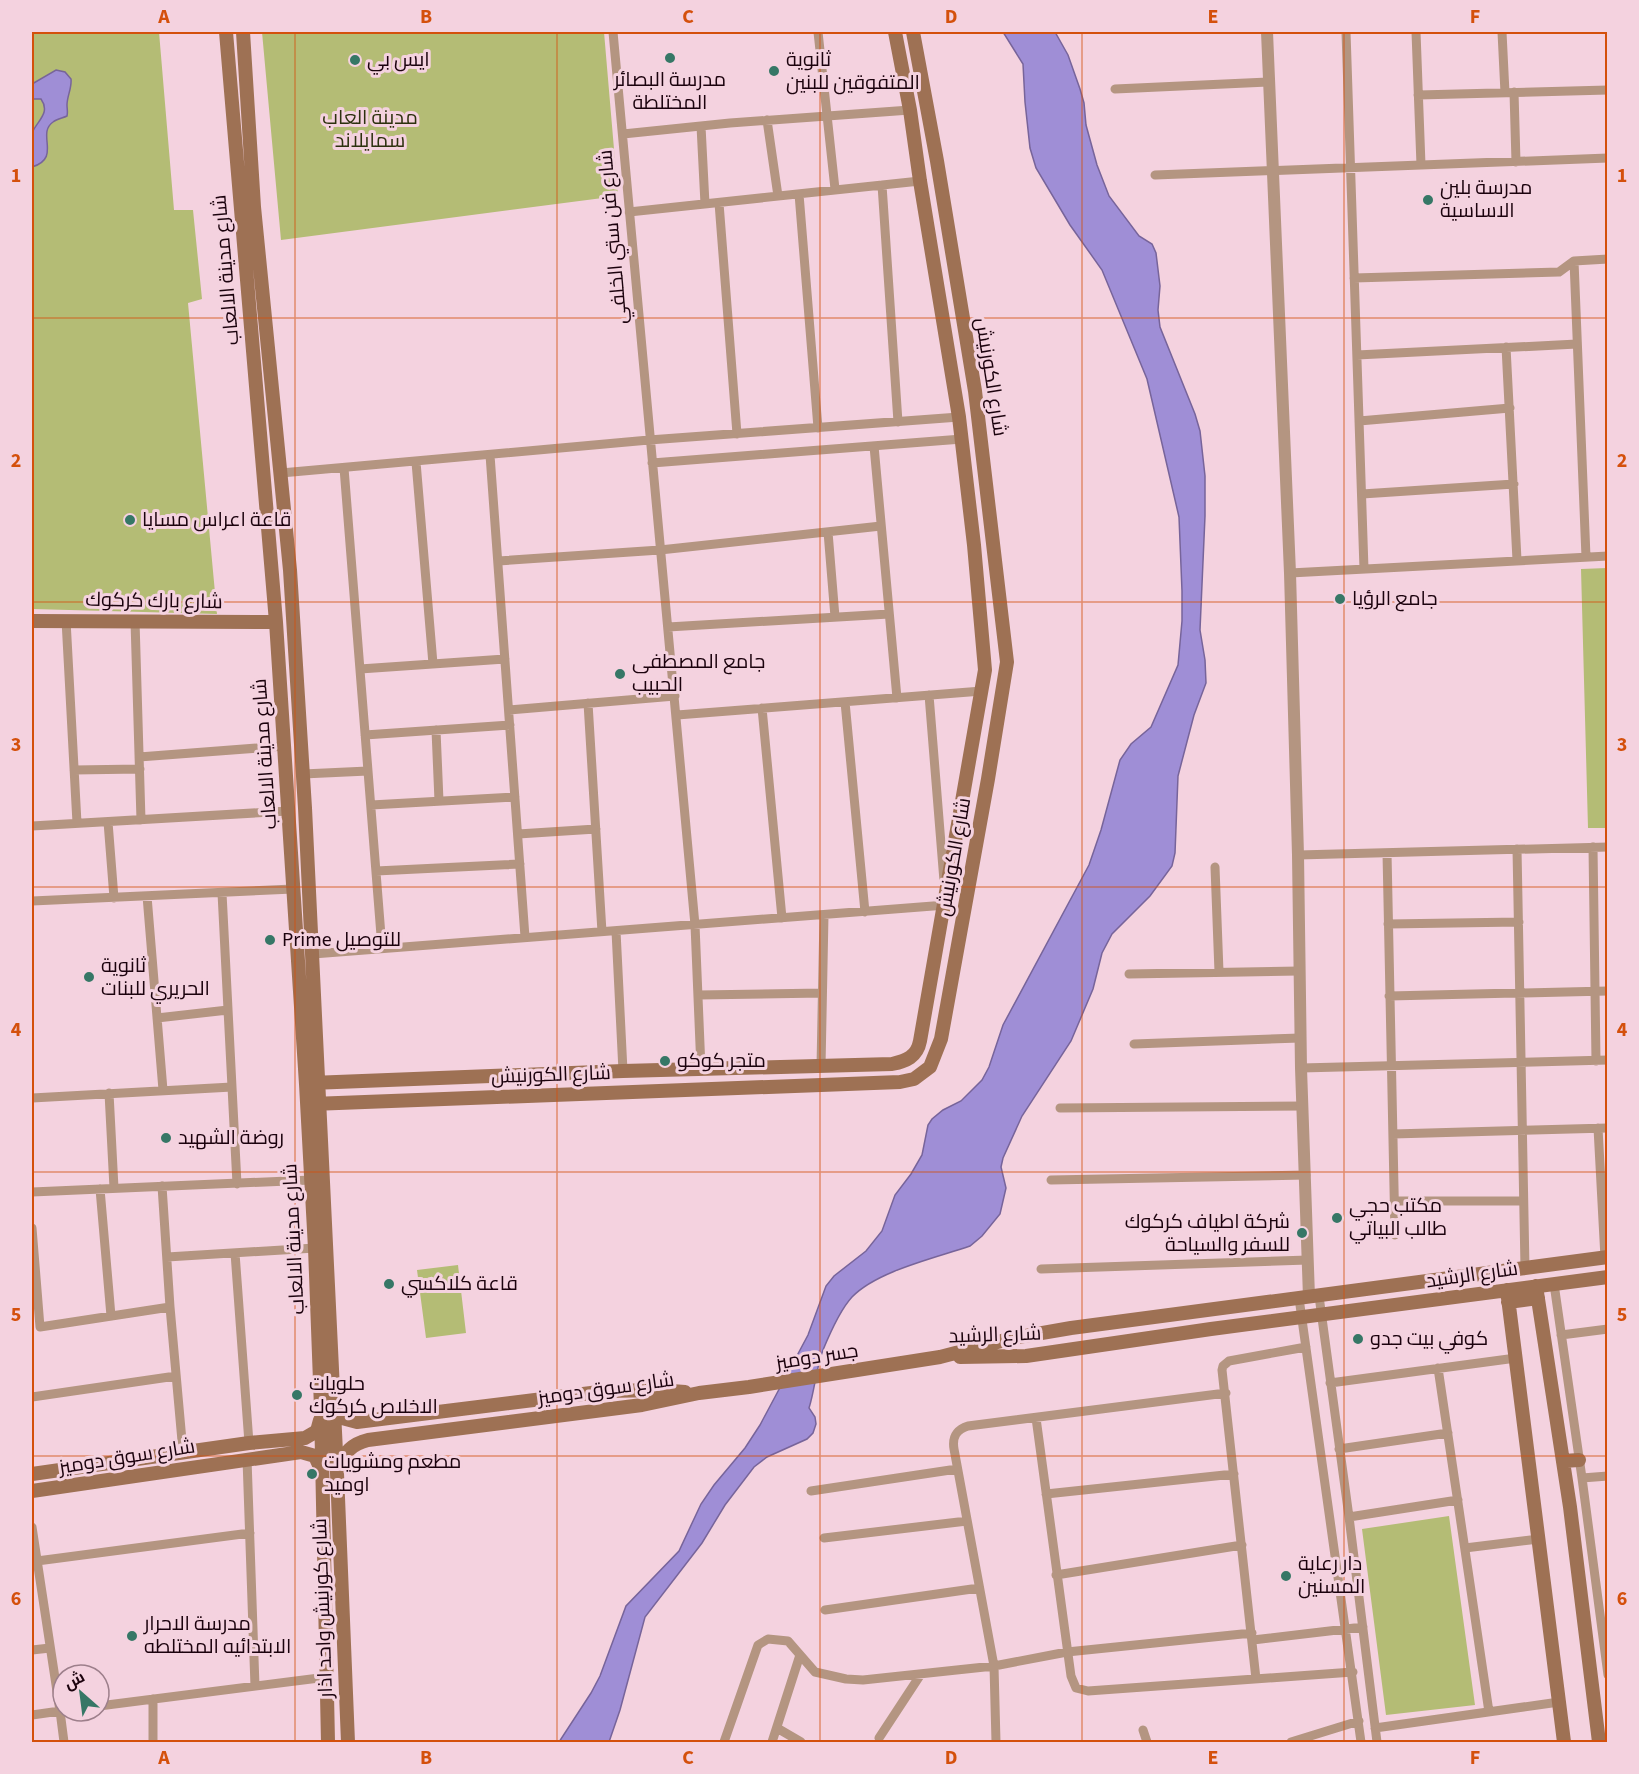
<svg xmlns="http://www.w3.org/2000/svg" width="1639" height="1774" font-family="'Source Sans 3',Cairo,sans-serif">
<rect width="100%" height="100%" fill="#f4d2df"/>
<path fill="#b4bc75" d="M32,32H159L174,210H193L202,299L188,303L217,614L32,609Z
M262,32H604L618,196L281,240Z
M1607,568V828H1588L1581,569Z
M458,1265L466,1333L426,1338L417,1270Z
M1449,1516L1475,1705L1386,1715L1362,1529Z"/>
<path fill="#9f8ed6" stroke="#77649a" stroke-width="1.5" d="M1003,32H1055L1068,55L1080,89L1084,103L1086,125L1097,165L1109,196L1139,236L1152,244L1156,253L1160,286L1158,310L1160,327L1195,414L1200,431L1205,476V516L1200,630L1205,660L1206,683L1194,715L1178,776L1175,853L1172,866L1150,896L1112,934L1102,953L1093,989L1071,1041L1022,1116L1003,1158L1001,1167L1006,1188L1000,1214L982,1236L970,1246C935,1258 877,1271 852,1297C840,1310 830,1333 823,1350C816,1368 815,1389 809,1408L815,1417L816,1424L813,1433L807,1439L767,1457L754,1467L725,1505L702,1543L645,1617L620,1710L609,1742H559L591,1693L600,1676L626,1606L679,1551L701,1504L714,1485L745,1448L760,1425L808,1335L826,1286L834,1276L866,1251L882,1231L895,1195L911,1174L922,1155L928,1125L932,1119L943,1110L961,1101L982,1080L989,1067L1003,1025L1089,865L1101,830L1120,760L1131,744L1151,727L1178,665L1182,621V591L1179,517L1147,379L1102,270L1070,225L1036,168L1030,148L1025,102L1023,64Z
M56,70L65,72L71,79C72,88 67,96 67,105C67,109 68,112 67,116C63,118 57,119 53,122C36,134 62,158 32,167C31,158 29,142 32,133C37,121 51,113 41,99H32V84Z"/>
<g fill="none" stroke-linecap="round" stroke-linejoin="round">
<path stroke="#b49581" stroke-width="9" d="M613,32L695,925L701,1069
M818,32L835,189
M1346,32L1364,569
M1416,32L1421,165
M1502,32L1505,93
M1115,89L1268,82
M1514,92L1516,162
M1418,95L1608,90
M767,120L778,196
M701,126L705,204
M623,134L730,123L910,110
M1155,175L1608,158
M882,185L898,422
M799,194L818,428
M719,203L737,434
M629,212L920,181
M1574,261L1586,557
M1354,278L1559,272L1574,261L1608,259
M1506,347L1517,560
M1357,355L1577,344
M1359,421L1510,408
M874,446L897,698
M490,455L525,937
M416,462L433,664
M652,463L962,439
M344,468L382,948
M281,473L649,440L959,417
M1362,494L1514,484
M828,532L835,617
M498,561L660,550L881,526
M1290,573L1608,556
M66,620L77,823
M135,621L141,820
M668,627L889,614
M360,669L505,659
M929,695L944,881
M845,702L865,912
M588,703L602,932
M762,708L782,918
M509,710L675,696
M677,715L982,691
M436,730L439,801
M365,735L510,725
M139,757L284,746
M74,770L140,769
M303,774L368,771
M371,805L515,797
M108,822L114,898
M32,826L288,811
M518,834L596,829
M1593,847L1596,1061
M1517,849L1525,1268
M1387,853L1395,1235
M1298,855L1608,847
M1215,867L1219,972
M376,871L520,864
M222,893L237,1184
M147,896L163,1090
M32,901L293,889
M1388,924L1519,922
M616,931L623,1071
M313,954L946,905L945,903
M1129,974L1299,971
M698,995L822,993
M1389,996L1608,991
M157,1018L228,1010
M1134,1044L1300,1038
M821,1067L824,915
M1301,1068L1608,1060
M109,1093L114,1188
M32,1098L232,1087
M1060,1108L1303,1106
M1598,1128L1605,1258
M1393,1134L1608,1128
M1051,1180L1306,1175
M162,1186L170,1307
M100,1189L111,1316
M32,1192L311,1180
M1394,1201H1523
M32,1228L40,1327L170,1307L183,1452
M235,1253L249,1443
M167,1257L315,1248
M1041,1269L1308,1260
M1554,1284L1582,1478L1608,1675
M1319,1296L1349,1517L1377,1742
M1299,1298L1361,1742
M1561,1335L1608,1329
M1438,1368L1489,1712
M1330,1383L1516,1358
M32,1397L176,1376
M1036,1418L1071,1676L1076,1688L1088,1691L1353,1672
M1339,1449L1448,1433
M247,1459L255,1686
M1582,1478L1608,1476
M811,1491L957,1469
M1046,1494L1234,1474
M1349,1517L1458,1500
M32,1527L60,1711H63
M824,1538L967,1521
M1465,1548L1539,1539
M37,1561L250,1533
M1056,1575L1242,1545
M825,1610L979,1588
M1253,1640L1363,1627
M32,1650L50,1648
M1256,1679L1222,1370L1223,1366L1229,1361L1306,1347
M99,1706L327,1677
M32,1715L60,1711L64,1742
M777,1728L801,1742
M1375,1728L1559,1702
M1143,1730L1147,1742
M879,1738L921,1674
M153,1742V1699
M724,1742L758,1645L768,1639L788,1641L815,1672L846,1679L863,1680L994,1666L1067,1652L1252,1633
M772,1742L800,1655
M996,1742L994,1666L954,1449C952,1437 956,1430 968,1426L1226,1393
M1291,1742L1359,1721"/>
<path stroke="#b49581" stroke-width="12" d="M1267,32L1290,573L1298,855L1301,1068L1309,1297"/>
<path stroke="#9e7154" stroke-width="14" d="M226,32L276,622L306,1084L315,1248L321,1408L328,1742
M243,32L254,207L290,570L305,808L337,1473L348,1742
M32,621L276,622
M311,1083L623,1071L892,1064C906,1061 917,1057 920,1041L985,670L974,545L959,417L920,181L910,110L895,32
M312,1104L900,1082L914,1079L930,1067L941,1039L988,779L1007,662L975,391L937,161L913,32
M1536,1286L1570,1507L1599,1742
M1507,1290L1564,1742
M1508,1302L1538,1298
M960,1357L1026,1356L1211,1329L1608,1277
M334,1405L342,1418L357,1422L607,1391L658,1390L685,1392
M1563,1461L1579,1460
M339,1468C344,1452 352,1444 368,1440L642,1405L699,1393L749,1387L940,1357L1013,1338L1071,1328L1608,1257
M32,1474L249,1443L305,1438L317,1431L320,1420
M32,1491L301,1452L315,1456L320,1467"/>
</g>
<path fill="none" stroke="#d4500c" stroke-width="1.5" stroke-opacity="0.55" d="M295,32V1742M557,32V1742M820,32V1742M1082,32V1742M1344,32V1742M32,318H1608M32,602H1608M32,887H1608M32,1172H1608M32,1456H1608"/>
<g fill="#367766" stroke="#f4d2df" stroke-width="2">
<circle cx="670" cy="58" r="6"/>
<circle cx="355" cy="60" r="6"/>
<circle cx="774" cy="71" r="6"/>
<circle cx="1428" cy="200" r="6"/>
<circle cx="130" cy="520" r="6"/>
<circle cx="1340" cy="599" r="6"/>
<circle cx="620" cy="674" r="6"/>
<circle cx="270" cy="940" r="6"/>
<circle cx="89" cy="977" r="6"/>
<circle cx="665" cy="1061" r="6"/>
<circle cx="166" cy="1138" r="6"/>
<circle cx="1337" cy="1218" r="6"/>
<circle cx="1302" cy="1233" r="6"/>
<circle cx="389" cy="1284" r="6"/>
<circle cx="1358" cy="1339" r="6"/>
<circle cx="297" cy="1395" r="6"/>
<circle cx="312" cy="1474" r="6"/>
<circle cx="1286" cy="1576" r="6"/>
<circle cx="132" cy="1636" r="6"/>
</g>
<g text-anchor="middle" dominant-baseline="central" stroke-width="6" stroke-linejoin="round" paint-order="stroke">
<g font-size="20" fill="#1b020d" stroke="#f4d2df" text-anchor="start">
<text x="367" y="60">ايس بي</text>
<text x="786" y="60">ثانوية<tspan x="786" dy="23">المتفوقين للبنين</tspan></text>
<text x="670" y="80" text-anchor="middle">مدرسة البصائر<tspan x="670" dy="23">المختلطة</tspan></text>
<text x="1440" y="188">مدرسة بلين<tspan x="1440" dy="23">الاساسية</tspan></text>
<text x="142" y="520">قاعة اعراس مسايا</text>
<text x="1352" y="599">جامع الرؤيا</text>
<text x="632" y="662">جامع المصطفى<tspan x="632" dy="23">الحبيب</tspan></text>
<text x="282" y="940">Prime للتوصيل</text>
<text x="101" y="966">ثانوية<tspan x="101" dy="23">الحريري للبنات</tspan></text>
<text x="677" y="1061">متجر كوكو</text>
<text x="178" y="1138">روضة الشهيد</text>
<text x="1349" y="1206">مكتب حجي<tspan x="1349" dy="23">طالب البياتي</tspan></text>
<text x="1290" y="1222" text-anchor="end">شركة اطياف كركوك<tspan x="1290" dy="23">للسفر والسياحة</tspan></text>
<text x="401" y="1284">قاعة كلاكسي</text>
<text x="1370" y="1339">كوفي بيت جدو</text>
<text x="309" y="1384">حلويات<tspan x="309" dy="23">الاخلاص كركوك</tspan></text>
<text x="324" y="1462">مطعم ومشويات<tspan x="324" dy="23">اوميد</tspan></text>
<text x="1298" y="1564">دار رعاية<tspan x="1298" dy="23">المسنين</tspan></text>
<text x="144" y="1624">مدرسة الاحرار<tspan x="144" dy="23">الابتدائيه المختلطه</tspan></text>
</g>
<g font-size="20" fill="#2d310e" stroke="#f4d2df">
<text x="370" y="118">مدينة العاب<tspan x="370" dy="23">سمايلاند</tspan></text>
</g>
<g font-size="20" fill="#1b020d" stroke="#f4d2df">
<text transform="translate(613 237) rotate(-95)">شارع فن ستي الخلفي</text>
<text transform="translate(226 270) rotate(-95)">شارع مدينة الالعاب</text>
<text transform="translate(991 377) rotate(81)">شارع الكورنيش</text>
<text transform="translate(154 601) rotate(1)">شارع بارك كركوك</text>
<text transform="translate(265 754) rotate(-94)">شارع مدينة الالعاب</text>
<text transform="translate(954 857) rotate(-80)">شارع الكورنيش</text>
<text transform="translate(551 1075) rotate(-2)">شارع الكورنيش</text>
<text transform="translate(294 1239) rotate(-93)">شارع مدينة الالعاب</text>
<text transform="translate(1472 1275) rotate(-8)">شارع الرشيد</text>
<text transform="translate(995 1335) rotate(-2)">شارع الرشيد</text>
<text transform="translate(817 1357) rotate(-9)">جسر دوميز</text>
<text transform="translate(606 1389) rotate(-8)">شارع سوق دوميز</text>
<text transform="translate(127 1457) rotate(-9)">شارع سوق دوميز</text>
<text transform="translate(323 1608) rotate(-92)">شارع كورنيش واحد اذار</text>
</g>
</g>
<rect width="1639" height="1774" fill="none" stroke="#f4d2df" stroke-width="66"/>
<g transform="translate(81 1693) rotate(332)"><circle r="28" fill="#f4d2df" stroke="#9d7f8b" stroke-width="1.5"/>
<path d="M0-4.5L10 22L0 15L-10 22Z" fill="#367766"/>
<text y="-9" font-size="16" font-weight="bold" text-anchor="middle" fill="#1b020d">ش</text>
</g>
<rect x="33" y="33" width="1573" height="1708" fill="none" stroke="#d4500c" stroke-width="2"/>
<g font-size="20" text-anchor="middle" font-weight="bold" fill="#d4500c">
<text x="164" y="23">A</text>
<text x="426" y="23">B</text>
<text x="688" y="23">C</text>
<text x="951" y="23">D</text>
<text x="1213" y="23">E</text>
<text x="1475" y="23">F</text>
<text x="16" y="182">1</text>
<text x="1622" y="182">1</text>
<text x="16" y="467">2</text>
<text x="1622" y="467">2</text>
<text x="16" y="751">3</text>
<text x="1622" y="751">3</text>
<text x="16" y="1036">4</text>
<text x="1622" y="1036">4</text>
<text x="16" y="1321">5</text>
<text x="1622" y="1321">5</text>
<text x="16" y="1605">6</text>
<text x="1622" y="1605">6</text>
<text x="164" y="1764">A</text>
<text x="426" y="1764">B</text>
<text x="688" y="1764">C</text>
<text x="951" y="1764">D</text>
<text x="1213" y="1764">E</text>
<text x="1475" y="1764">F</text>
</g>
</svg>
